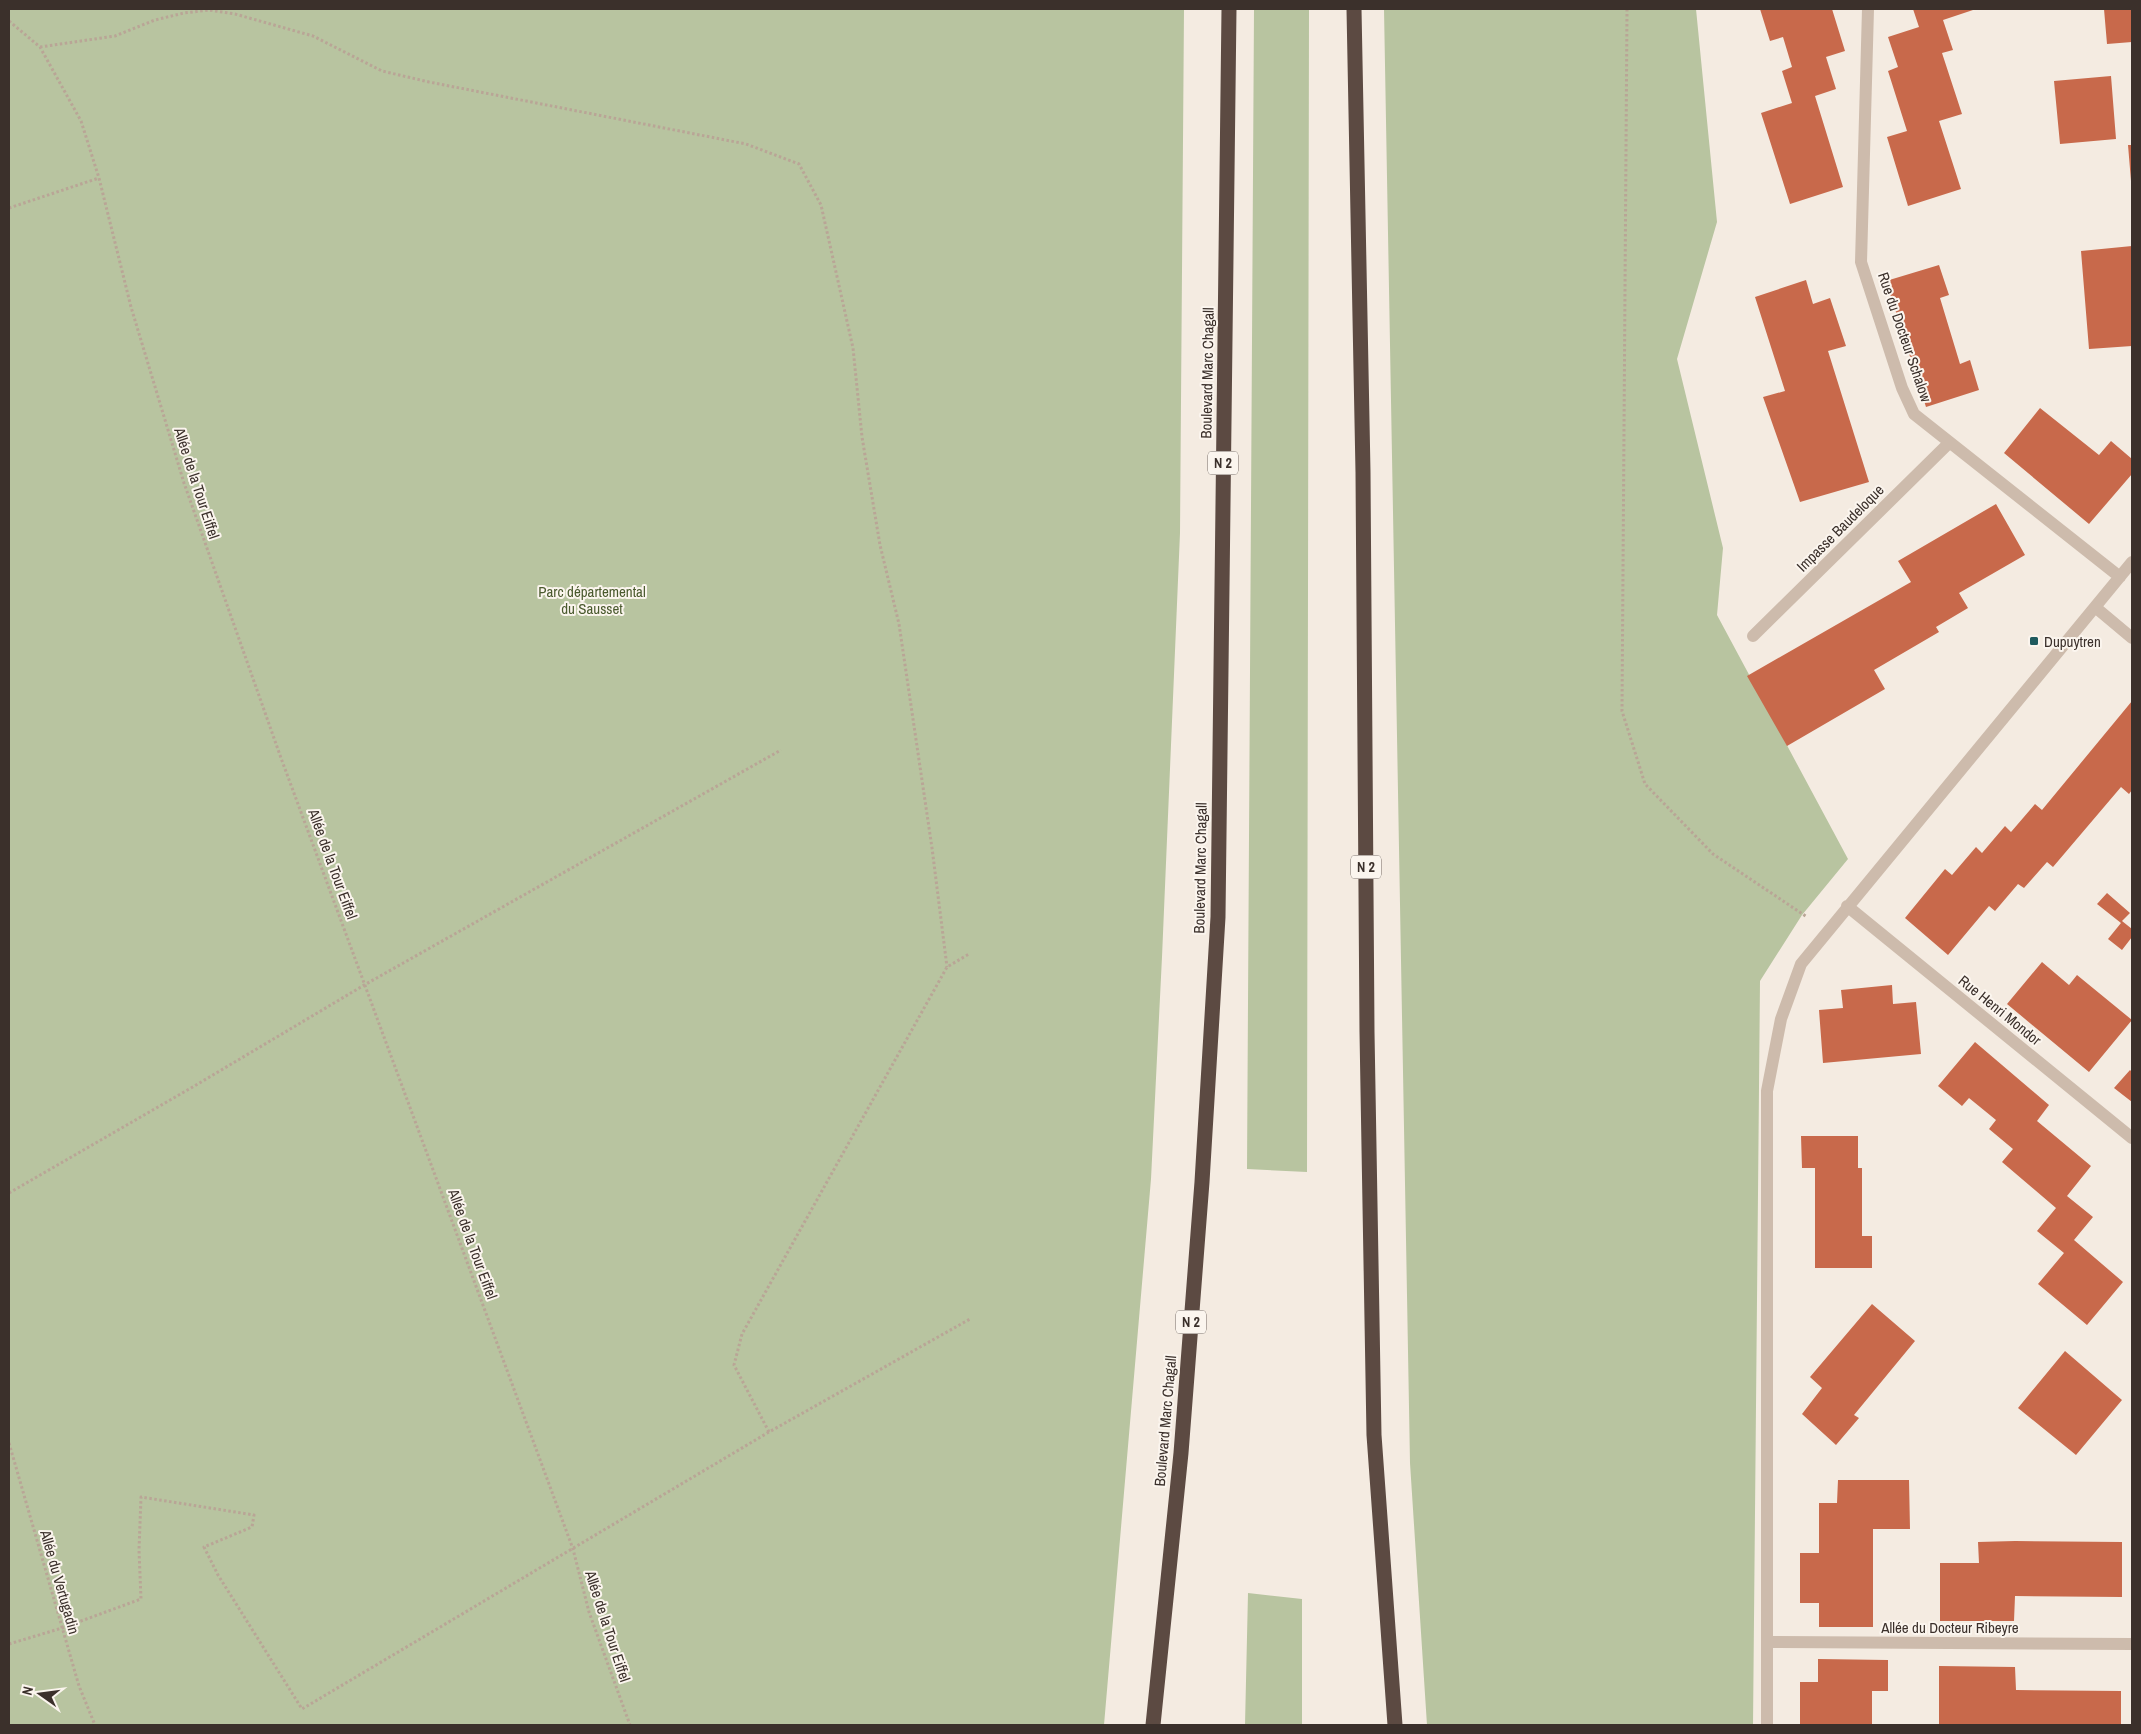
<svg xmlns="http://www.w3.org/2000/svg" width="2141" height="1734" font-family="'Archivo Narrow',sans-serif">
<rect width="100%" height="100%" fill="#f4ebe1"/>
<path fill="#b8c4a0" d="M9,9H1184L1180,533L1162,957L1151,1179L1104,1725H9Z
M1254,9H1309L1307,1172L1247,1169Z
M1384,9H1696L1717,222L1677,359L1723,548L1717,615L1848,859L1802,915L1760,981L1753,1725H1427L1410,1463Z
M1248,1593L1302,1599V1725H1245Z"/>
<path fill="#c8694b" d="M1760,9H1832L1845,51L1826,57L1836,89L1815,96L1843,187L1790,204L1761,113L1792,103L1782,71L1792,67L1783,37L1770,41Z
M1913,9H1976L1943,20L1953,50L1942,53L1962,114L1939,121L1961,189L1908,206L1887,137L1907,131L1888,71L1898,67L1888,37L1919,27Z
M2104,9H2132V42L2107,44Z
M2111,76L2116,139L2060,144L2054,81Z
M2128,145H2132V181H2131Z
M2132,246V346L2089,349L2081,251Z
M1939,265L1949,295L1940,298L1960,364L1970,360L1979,390L1926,407L1886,281Z
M1806,280L1813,304L1830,298L1846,346L1828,351L1869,482L1800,502L1763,397L1785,391L1755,297Z
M2040,408L2099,455L2111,441L2132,459V474L2089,524L2004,453Z
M1996,504L2025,555L1959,593L1968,608L1936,627L1939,632L1874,670L1885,689L1787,746L1747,676L1911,582L1898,561Z
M2132,701V790L2129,794L2121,787L2053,867L2047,862L2024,888L2018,884L1995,911L1989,906L1948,955L1905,918L1945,869L1952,875L1976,847L1982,853L2005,826L2011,832L2035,804L2042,810Z
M2107,893L2130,913L2122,921L2132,929V937L2122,950L2108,939L2121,923L2097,904Z
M2042,962L2069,985L2077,975L2132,1020L2089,1072L2007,1004Z
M1892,985L1893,1004L1916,1002L1921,1054L1823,1063L1819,1010L1843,1008L1841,990Z
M1975,1042L2049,1105L2037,1121L2091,1166L2067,1196L2093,1217L2074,1240L2123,1282L2087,1325L2038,1284L2064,1253L2037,1231L2056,1208L2002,1162L2013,1149L1989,1129L1996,1120L1969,1098L1962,1106L1938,1086Z
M2130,1070L2132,1072V1102L2114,1088Z
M1801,1136H1858V1168H1862V1236H1872V1268H1815V1168H1802Z
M1872,1304L1915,1341L1854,1415L1859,1418L1836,1445L1802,1414L1822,1388L1810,1377Z
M2065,1351L2122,1400L2076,1455L2018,1408Z
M1838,1480H1909L1910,1529H1873V1627H1819V1603H1800V1553H1819V1503H1837Z
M2015,1541L2122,1542V1597L2015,1596L2014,1621H1940V1563H1979L1978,1542Z
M1818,1659L1888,1660V1691H1872V1725H1800V1682H1818Z
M1939,1666L2015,1667L2016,1690L2121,1691V1725L1939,1724Z"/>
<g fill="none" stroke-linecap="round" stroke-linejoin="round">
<path stroke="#b9a596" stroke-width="3" stroke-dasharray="2.5 2.5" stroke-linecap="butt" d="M1627,9L1622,711L1645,784L1713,854L1807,917
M9,21L40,47L81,121L99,178L131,307L184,483L281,758L573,1549L589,1612L630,1725
M40,47L115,36L155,20L184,13L209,10L235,14L313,36L382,71L429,82L746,144L799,164L821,205L853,348L862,437L880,545L899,624L932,848L947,967
M9,208L99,178
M9,1193L191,1088L366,984L781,750
M769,1432L734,1365L742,1334L947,967L969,954
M9,1443L79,1686L95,1725
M9,1644L62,1628L141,1599L139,1550L141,1497L254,1515L252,1527L204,1547L218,1575L302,1709L769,1432L970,1319"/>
<path stroke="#cdbbac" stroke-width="12" d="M1868,9L1861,262L1902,388L1914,414L2120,577
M2095,607L2132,638
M1753,636L1949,443
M1847,906L2132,1138
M1767,1642L2132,1644
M1767,1725V1091L1781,1019L1801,964L2132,562"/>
<path stroke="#5c4a42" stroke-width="15" d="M1354,9L1363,472L1367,1032L1374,1435L1395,1725
M1153,1725L1181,1453L1202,1182L1218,917L1229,9"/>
</g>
<rect fill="#1f5a5e" stroke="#fbf5ee" stroke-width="2" x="2029" y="636" width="10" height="10" rx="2.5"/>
<g text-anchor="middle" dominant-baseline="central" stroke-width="4" stroke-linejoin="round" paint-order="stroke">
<g fill="#fbf5ee" stroke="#756b66" stroke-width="1">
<rect x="1208" y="451.5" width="30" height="23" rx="4"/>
<rect x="1351" y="855.5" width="30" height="23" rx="4"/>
<rect x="1176" y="1310.5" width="30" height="23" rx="4"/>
</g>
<g font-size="14" font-weight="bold" fill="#3b302b">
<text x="1223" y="463">N 2</text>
<text x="1366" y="867">N 2</text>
<text x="1191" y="1322">N 2</text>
</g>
<g font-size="15" fill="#3b302b" stroke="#fbf5ee">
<text transform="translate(1905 337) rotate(71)">Rue du Docteur Schalow</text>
<text transform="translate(1207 373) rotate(-89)">Boulevard Marc Chagall</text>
<text transform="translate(197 483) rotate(72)">Allée de la Tour Eiffel</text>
<text transform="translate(1840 528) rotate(-45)">Impasse Baudeloque</text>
<text transform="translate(333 864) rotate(70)">Allée de la Tour Eiffel</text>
<text transform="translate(1200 868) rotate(-89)">Boulevard Marc Chagall</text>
<text transform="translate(2000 1010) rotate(39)">Rue Henri Mondor</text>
<text transform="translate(473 1244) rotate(70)">Allée de la Tour Eiffel</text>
<text transform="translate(1165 1421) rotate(-85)">Boulevard Marc Chagall</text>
<text transform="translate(60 1582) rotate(74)">Allée du Vertugadin</text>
<text transform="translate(608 1626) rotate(72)">Allée de la Tour Eiffel</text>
<text x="1950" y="1627">Allée du Docteur Ribeyre</text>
</g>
<g font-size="15" fill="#4a5a2e" stroke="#fbf5ee">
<text x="592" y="591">Parc départemental<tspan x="592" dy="17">du Sausset</tspan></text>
</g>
<g font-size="15" fill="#3b302b" stroke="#fbf5ee" text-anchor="start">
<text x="2044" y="641">Dupuytren</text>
</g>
</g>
<rect width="2141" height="1734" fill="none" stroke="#3b302b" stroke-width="20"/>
<g transform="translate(40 1694) rotate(284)" stroke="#fbf5ee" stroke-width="4" paint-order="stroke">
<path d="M0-4L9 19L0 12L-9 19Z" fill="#3b302b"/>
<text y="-8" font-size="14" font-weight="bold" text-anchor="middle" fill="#3b302b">N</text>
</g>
</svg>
